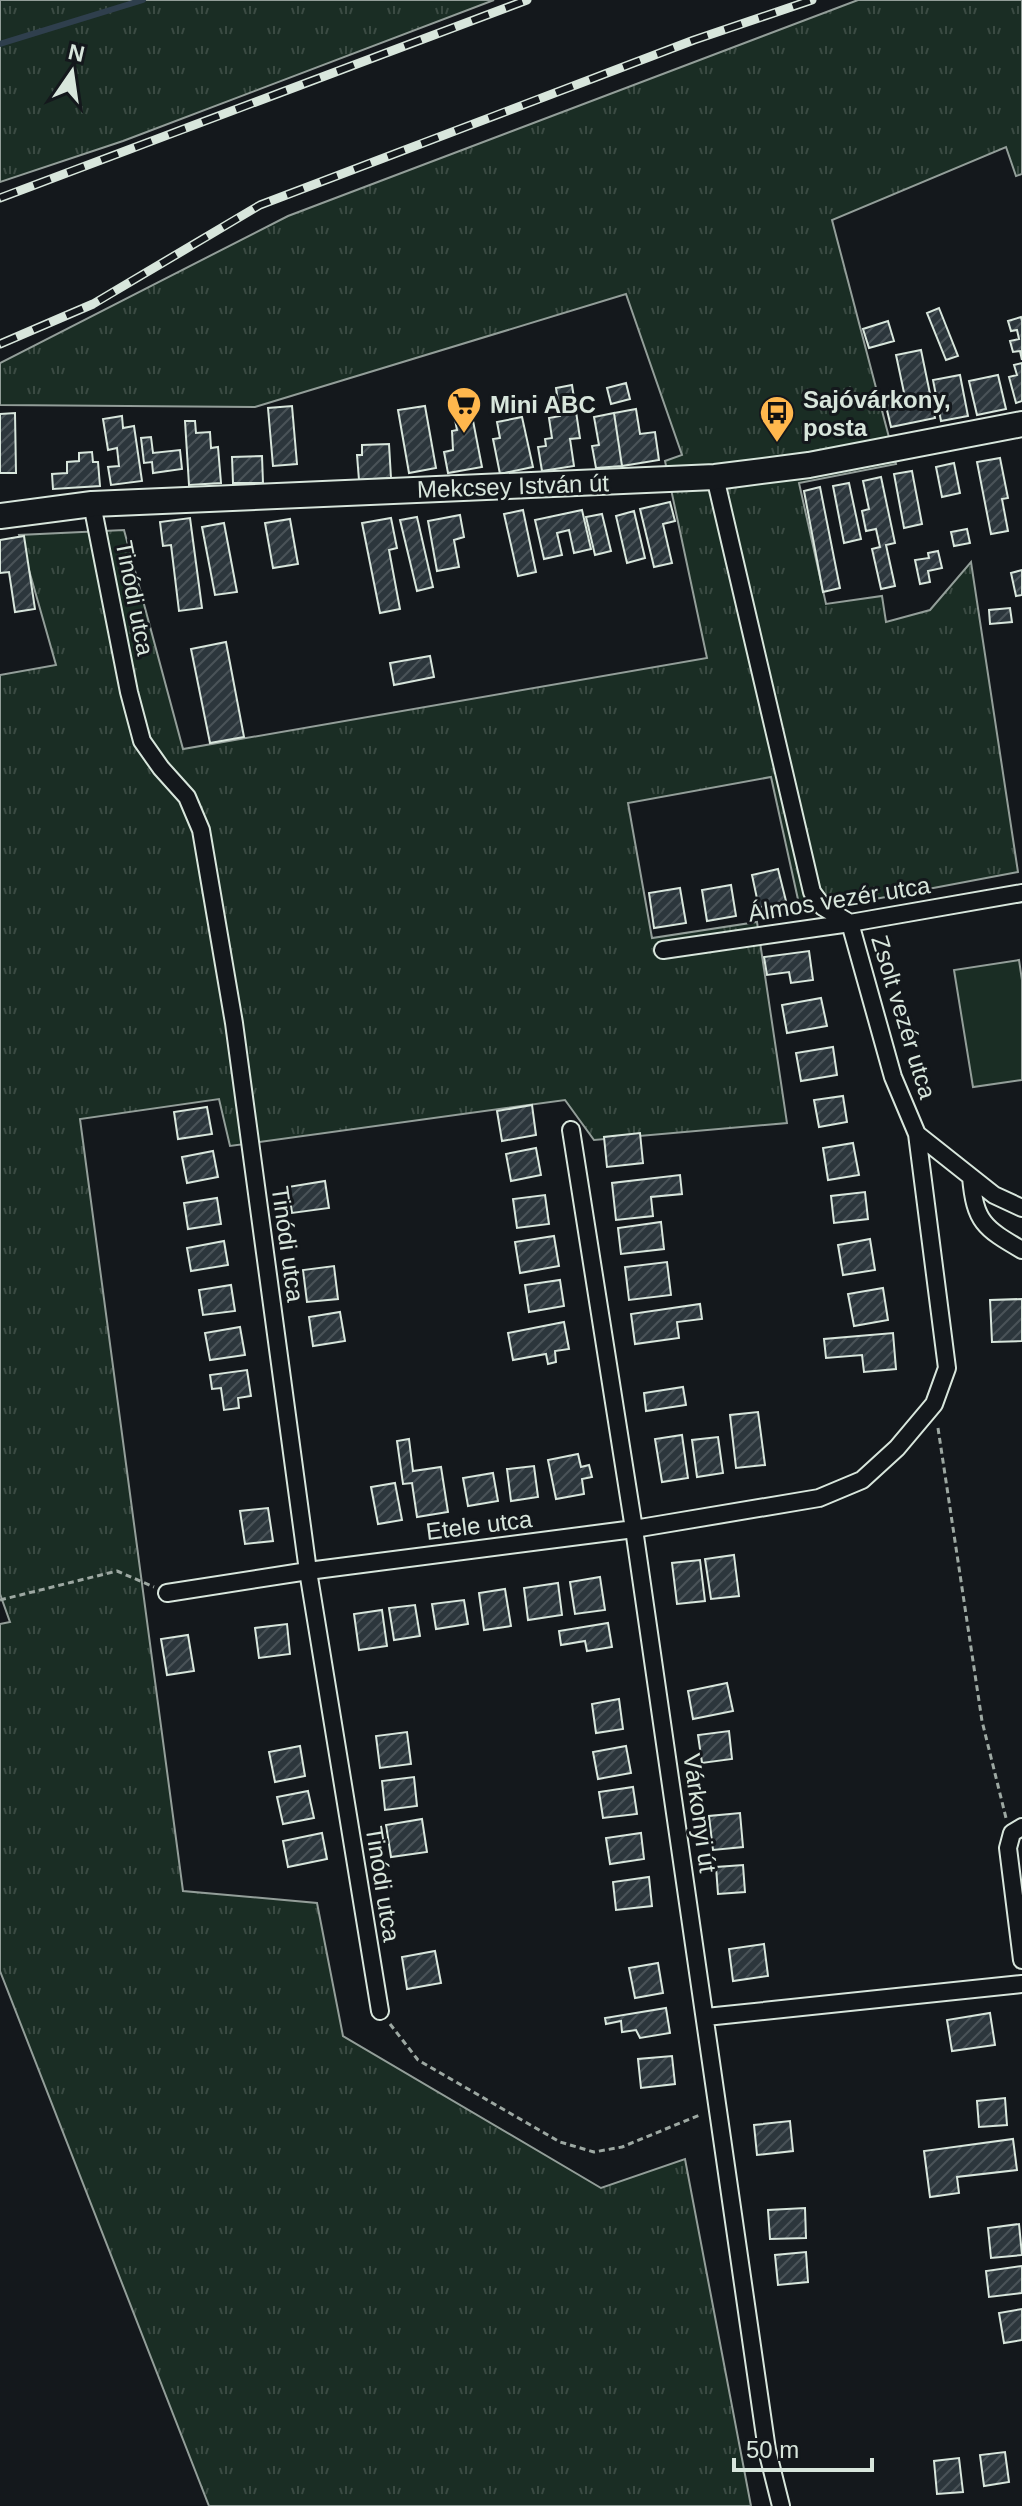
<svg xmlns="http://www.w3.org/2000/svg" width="1022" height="2506" font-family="Helvetica,sans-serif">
<defs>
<pattern id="grass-tufts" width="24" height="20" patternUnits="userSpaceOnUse" patternTransform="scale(2)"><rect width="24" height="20" fill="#1a2d24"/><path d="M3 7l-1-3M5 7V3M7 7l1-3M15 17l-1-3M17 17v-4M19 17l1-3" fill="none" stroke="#3b4b43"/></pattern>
<pattern id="building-hatch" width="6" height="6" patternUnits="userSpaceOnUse" patternTransform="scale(2)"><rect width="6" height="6" fill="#2c363c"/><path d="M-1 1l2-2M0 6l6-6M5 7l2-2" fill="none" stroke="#4a5358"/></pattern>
</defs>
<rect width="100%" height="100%" fill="#14181c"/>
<path fill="url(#grass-tufts)" stroke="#939e99" stroke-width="2" d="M0,0H494L123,141L0,182Z
M858,0H1022V174L1016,176L1006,147L832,220L896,464L799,483L826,604L882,596L886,622L930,610L971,562L1018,872L801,913L771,777L628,803L652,938L757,922L787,1123L594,1140L565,1100L230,1146L219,1099L80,1119L183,1891L317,1903L343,2036L601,2188L685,2159L751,2506H209L0,1971V1624L10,1622L0,1594V675L56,665L19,535L124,530L183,749L707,658L665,461L682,455L626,294L255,407L0,405V363L288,216Z"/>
<path fill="#1a2d24" stroke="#939e99" stroke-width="2" d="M1019,960L1022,980V1080L973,1087L954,970Z"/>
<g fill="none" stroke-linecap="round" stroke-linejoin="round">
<path stroke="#2f3f4d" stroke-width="6" d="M0,44L143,0"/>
</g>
<path fill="url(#building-hatch)" stroke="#d8e6dc" stroke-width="2" d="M939,308L958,356L946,360L927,313Z
M1021,317L1022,321V360L1020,351L1013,352L1010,341L1019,339L1017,330L1011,331L1008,321Z
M888,321L894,341L869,348L863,329Z
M921,350L935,418L891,427L886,406L906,402L896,355Z
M1022,363V401L1016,403L1009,377L1017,375L1014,365Z
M960,375L968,416L941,421L933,380Z
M998,375L1006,409L977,415L969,381Z
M626,383L630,399L611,404L607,388Z
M572,385L580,438L570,439L574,466L542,471L538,447L546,446L545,439L552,438L549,418L560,416L556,388Z
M468,395L482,467L448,473L444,452L453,450L452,431L457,430L451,398Z
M292,406L297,464L273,466L268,408Z
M425,406L436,468L409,473L398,410Z
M636,409L640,434L655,432L659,460L622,466L614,413Z
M15,413L16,473H0V414Z
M614,413L622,466L596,468L592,446L599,445L594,417Z
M122,416L123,428L134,426L142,481L111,485L108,467L119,466L117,448L108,450L103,419Z
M522,417L533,467L500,474L493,439L500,438L497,422Z
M185,421H195L196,433L210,432L211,448L218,447L221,483L189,485Z
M151,437L153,453L180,450L182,469L153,473L152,462L144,463L141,438Z
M389,444L391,478L359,480L357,455H362V445Z
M92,452L93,462H98L100,486L53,489L52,474L67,473V462L79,461V453Z
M262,456L263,483H233L232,457Z
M1000,458L1008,498L1002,499L1008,531L991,534L977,462Z
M954,463L960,493L942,497L936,467Z
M912,471L922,524L904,528L894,474Z
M881,477L895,543L886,545L895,586L881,589L872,549L880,547L876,529L866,531L862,511L869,509L863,481Z
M849,483L861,539L844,543L833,486Z
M820,487L840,588L823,592L804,491Z
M670,502L675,521L663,524L672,563L654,567L640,509Z
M523,510L536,572L518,576L504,514Z
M582,510L591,549L574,553L569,530L557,533L562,555L544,559L535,520Z
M634,511L645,558L627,563L616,516Z
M602,514L611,551L595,555L586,517Z
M460,515L464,537L454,540L459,567L437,571L428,521Z
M417,517L433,587L417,591L400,520Z
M190,518L202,608L179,611L171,545L163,546L160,522Z
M391,518L397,548L389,550L400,609L380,613L362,523Z
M290,519L298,564L273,568L265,523Z
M224,523L237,592L215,595L202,527Z
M967,529L970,543L954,546L951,532Z
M24,536L35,609L15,612L9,572L0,573V540Z
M938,551L942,568L928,571L930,582L920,584L915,560L929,558L928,553Z
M1022,570V595L1016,596L1011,573Z
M1010,608L1012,622L990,624L989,610Z
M226,642L244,737L210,743L191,649Z
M430,656L434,677L394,685L390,663Z
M778,869L786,901L759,908L752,875Z
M731,885L736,916L707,921L702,890Z
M680,888L686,923L654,928L649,893Z
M809,951L813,980L791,983L789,972L767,975L764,957Z
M821,998L827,1026L787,1033L782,1005Z
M833,1047L837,1075L801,1081L796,1053Z
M843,1096L847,1122L819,1127L814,1100Z
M532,1105L536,1135L502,1141L497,1111Z
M207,1107L212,1134L178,1139L174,1112Z
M640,1133L643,1163L607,1167L604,1137Z
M853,1143L859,1175L828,1180L823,1148Z
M536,1148L541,1175L511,1181L506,1154Z
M213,1151L218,1177L187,1183L182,1157Z
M680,1175L682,1194L651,1197L653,1216L616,1220L612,1183Z
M325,1181L329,1208L292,1213L288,1187Z
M865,1192L868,1219L834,1223L831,1196Z
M545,1195L549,1224L517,1228L513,1199Z
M217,1198L221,1224L188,1229L184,1203Z
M661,1222L664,1249L621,1254L618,1228Z
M554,1236L559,1266L520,1273L515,1242Z
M870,1239L875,1270L843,1275L838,1245Z
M224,1241L228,1265L191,1271L187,1248Z
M667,1262L671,1295L629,1300L625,1267Z
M334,1266L338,1299L307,1302L303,1270Z
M560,1280L564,1306L529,1312L525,1285Z
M231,1285L235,1311L203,1315L199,1290Z
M883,1288L888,1320L854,1326L848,1294Z
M1022,1299V1341L992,1342L990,1300Z
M700,1304L702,1319L677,1322L679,1338L635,1344L631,1314Z
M340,1312L345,1341L313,1346L309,1317Z
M564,1322L569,1349L555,1351L556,1362L548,1364L546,1354L513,1360L508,1333Z
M240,1327L245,1355L210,1360L205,1333Z
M893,1333L896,1369L864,1372L862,1355L826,1358L824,1339Z
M247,1370L251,1396L238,1398L239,1408L224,1410L221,1388L212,1389L210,1375Z
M683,1387L686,1405L646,1411L644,1393Z
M758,1412L765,1465L736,1468L730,1415Z
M682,1435L688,1478L662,1482L655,1439Z
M718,1437L723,1473L697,1477L692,1440Z
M409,1439L413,1471L441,1467L448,1512L417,1517L412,1483L403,1484L397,1441Z
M578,1454L581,1467L589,1465L592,1477L582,1479L584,1494L556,1499L548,1460Z
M534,1466L538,1497L511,1501L507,1469Z
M493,1473L498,1501L468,1506L463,1478Z
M395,1483L402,1520L378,1524L371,1487Z
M268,1508L273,1541L245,1544L240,1511Z
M734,1555L739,1596L711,1599L705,1559Z
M700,1560L705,1601L677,1604L672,1563Z
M600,1577L605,1610L575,1614L570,1582Z
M558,1583L562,1615L528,1620L524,1588Z
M505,1589L511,1626L484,1630L479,1593Z
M464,1600L468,1624L436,1629L432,1604Z
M415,1605L420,1636L394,1640L389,1608Z
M382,1610L387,1646L359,1650L354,1614Z
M608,1623L612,1647L587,1651L585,1641L561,1645L559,1631Z
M287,1624L290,1654L259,1658L255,1628Z
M188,1635L194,1671L167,1675L161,1639Z
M727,1683L733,1711L693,1719L688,1691Z
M619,1699L623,1729L596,1733L592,1704Z
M729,1731L732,1759L702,1763L698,1735Z
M407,1732L411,1764L380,1768L376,1736Z
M300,1746L305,1776L275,1782L269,1752Z
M626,1746L631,1773L598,1779L593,1752Z
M414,1777L417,1806L385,1810L382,1781Z
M633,1787L637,1814L603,1818L599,1792Z
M308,1791L314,1818L283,1824L277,1797Z
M740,1813L743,1847L713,1850L709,1816Z
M422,1819L427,1852L391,1857L386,1825Z
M322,1833L327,1859L288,1867L283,1841Z
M641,1833L644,1859L610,1864L606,1838Z
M743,1865L745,1892L718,1894L716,1867Z
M649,1877L652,1906L616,1910L613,1882Z
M764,1944L768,1976L733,1981L729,1949Z
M435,1951L441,1983L407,1989L402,1957Z
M658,1963L663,1993L635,1998L629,1968Z
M666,2008L670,2033L640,2038L636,2030L622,2032L621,2021L606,2024L605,2018Z
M990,2013L995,2045L952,2051L947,2020Z
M672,2056L675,2084L641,2088L638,2059Z
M1005,2098L1007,2125L979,2127L977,2101Z
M790,2121L793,2151L757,2155L754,2125Z
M1013,2139L1017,2170L957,2177L959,2193L930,2197L924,2151Z
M805,2208L806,2238L770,2239L768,2210Z
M1019,2224L1022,2255L991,2258L988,2228Z
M806,2252L808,2282L778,2285L775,2255Z
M1022,2266V2293L989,2297L986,2271Z
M1022,2309V2340L1004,2343L999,2313Z
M1005,2452L1009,2482L984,2486L980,2455Z
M959,2458L963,2492L937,2494L934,2461Z"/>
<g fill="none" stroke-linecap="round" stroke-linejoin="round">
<defs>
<path id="street" d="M92,504L129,692L142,741L161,768L187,797L201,830L234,1023L308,1571L380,2011
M663,950L850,923L1022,893
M571,1130L634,1529L767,2450L781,2506
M917,1134L994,1195L1022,1208
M971,1177C975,1222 984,1228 1022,1250
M167,1593L308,1571L634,1529L819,1498L862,1480L897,1448L934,1404L947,1368L917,1134L893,1077L850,923L823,907L812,892L715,477
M1022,1827L1012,1833L1008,1848L1022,1960
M706,2017L1022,1984"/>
<path id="secondary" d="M0,516L92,504L715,477L809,465L1022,424"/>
</defs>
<use href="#street" stroke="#d8e6dc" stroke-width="20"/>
<use href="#secondary" stroke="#d8e6dc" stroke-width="28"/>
<path stroke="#9da8a2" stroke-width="3" stroke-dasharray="6 4" stroke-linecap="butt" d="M938,1428L982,1721L1006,1818
M0,1600L117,1571L154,1587
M390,2024L418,2060L560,2142L594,2152L622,2147L702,2114"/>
<use href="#street" stroke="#14181c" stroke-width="16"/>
<use href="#secondary" stroke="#14181c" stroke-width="24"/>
<defs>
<path id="rail" d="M0,198L527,0
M0,344L93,304L260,205L694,40L812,0"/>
</defs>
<use href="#rail" stroke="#d8e6dc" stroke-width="9"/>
<use href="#rail" stroke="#14181c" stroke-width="6" stroke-dasharray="18" stroke-linecap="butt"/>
</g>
<defs>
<symbol id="supermarket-pin" viewBox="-11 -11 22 30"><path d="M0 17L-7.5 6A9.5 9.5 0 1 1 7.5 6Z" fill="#ffb74d" stroke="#14181c"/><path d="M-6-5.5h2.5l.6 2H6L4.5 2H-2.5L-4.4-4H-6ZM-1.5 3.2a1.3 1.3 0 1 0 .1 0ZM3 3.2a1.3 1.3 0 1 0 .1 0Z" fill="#111"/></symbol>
<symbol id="bus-pin" viewBox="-11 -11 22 30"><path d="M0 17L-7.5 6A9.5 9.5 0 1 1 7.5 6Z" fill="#ffb74d" stroke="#14181c"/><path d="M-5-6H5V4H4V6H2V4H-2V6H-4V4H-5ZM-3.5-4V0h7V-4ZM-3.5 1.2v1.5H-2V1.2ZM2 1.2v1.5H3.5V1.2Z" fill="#111"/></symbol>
</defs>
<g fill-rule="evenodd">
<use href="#supermarket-pin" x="444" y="384" width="40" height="54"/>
<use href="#bus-pin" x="757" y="393" width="40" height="54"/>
</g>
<g text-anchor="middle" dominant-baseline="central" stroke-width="6" stroke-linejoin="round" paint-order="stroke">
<g font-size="24" font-weight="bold" fill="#d8e6dc" stroke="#14181c" text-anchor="start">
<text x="803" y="399">Sajóvárkony,<tspan x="803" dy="28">posta</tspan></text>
<text x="490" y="404">Mini ABC</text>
</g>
<g font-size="24" fill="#d8e6dc" stroke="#14181c">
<text transform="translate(513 486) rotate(-2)">Mekcsey István út</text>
<text transform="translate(135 598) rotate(79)">Tinódi utca</text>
<text transform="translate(839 899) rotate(-9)">Álmos vezér utca</text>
<text transform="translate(904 1017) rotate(73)">Zsolt vezér utca</text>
<text transform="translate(288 1244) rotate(82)">Tinódi utca</text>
<text transform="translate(479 1525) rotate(-7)">Etele utca</text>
<text transform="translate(700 1813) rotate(82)">Várkonyi út</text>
<text transform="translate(383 1884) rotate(81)">Tinódi utca</text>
</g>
</g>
<g transform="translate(72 72) rotate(13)" stroke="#14181c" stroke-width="6" paint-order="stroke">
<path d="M0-6L14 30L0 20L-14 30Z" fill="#d8e6dc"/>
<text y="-12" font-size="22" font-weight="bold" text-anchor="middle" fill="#d8e6dc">N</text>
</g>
<path d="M734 2458v12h138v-12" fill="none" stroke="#d8e6dc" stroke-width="4"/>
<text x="746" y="2458" font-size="24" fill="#d8e6dc" stroke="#14181c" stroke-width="6" paint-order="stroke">50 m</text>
</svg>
